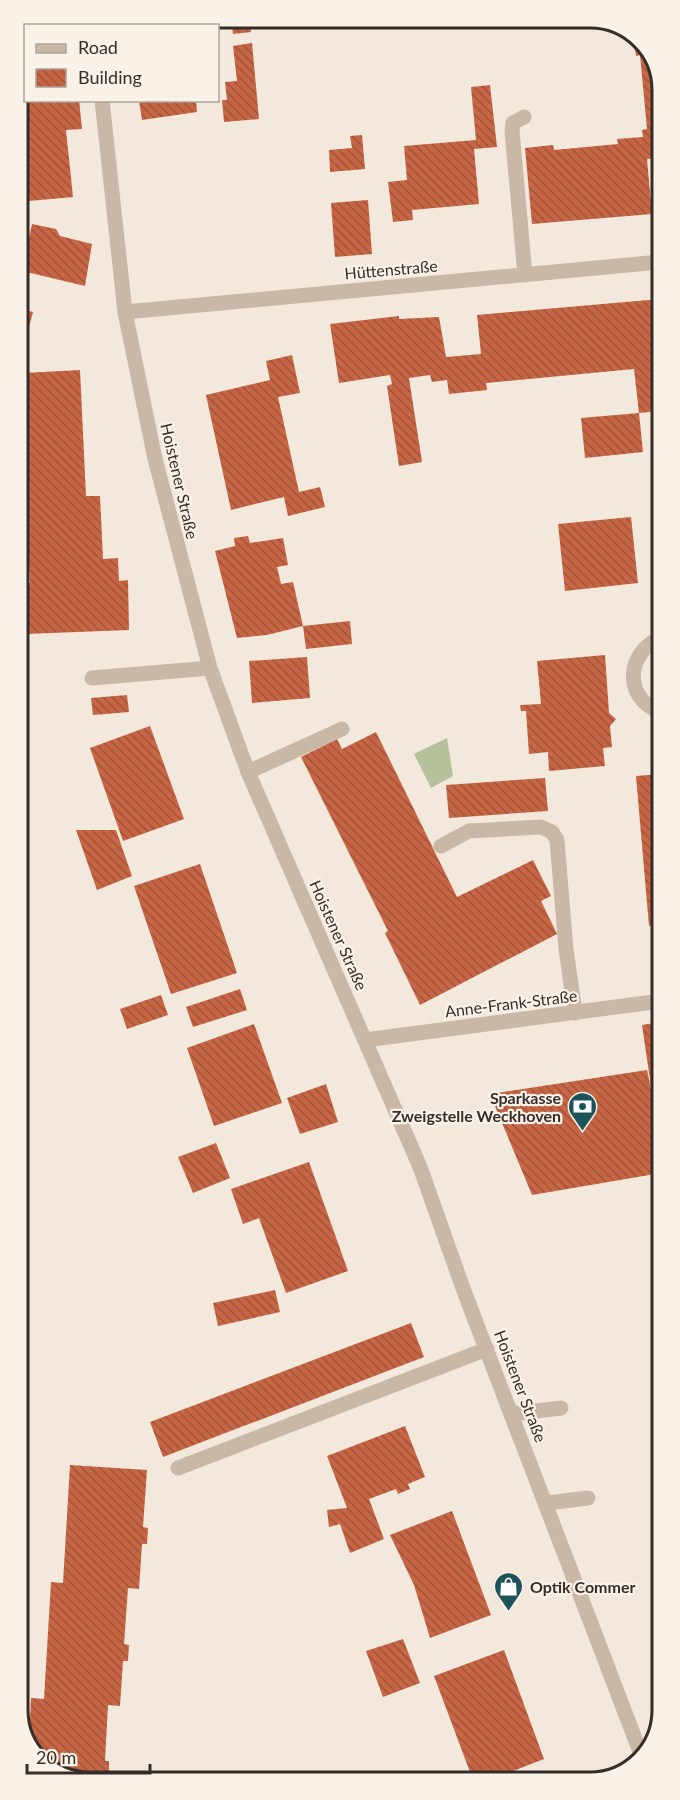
<svg xmlns="http://www.w3.org/2000/svg" width="680" height="1800" font-family="Lato,sans-serif">
<defs>
<pattern id="building-back-hatch" width="6" height="6" patternUnits="userSpaceOnUse" patternTransform="scale(1.5)"><rect width="6" height="6" fill="#c76645"/><path d="M-1 5l2 2M0 0l6 6M5-1l2 2" fill="none" stroke="#a2543a"/></pattern>
</defs>
<rect width="100%" height="100%" fill="#f2e8dc"/>
<path fill="#b4c19b" d="M447,738L453,776L431,788L414,754Z"/>
<path fill="url(#building-back-hatch)" d="M133,18H196V26H133Z
M231,18H250L251,32L233,34Z
M633,33L659,72L660,158L647,159L652,214L532,224L525,148L553,145L554,150L618,144L617,139L643,137L642,130L647,129L640,55L636,56Z
M252,43L259,119L224,122L222,100H227L225,82L237,81L233,46Z
M26,70V100H79L82,129L66,130L73,197L18,202V86Z
M490,85L497,147L474,149L479,204L412,210L413,220L393,222L388,182L407,180L404,146L476,140L471,87Z
M139,100H196L197,112L142,120Z
M362,135L365,169L330,172L329,150L352,148L350,136Z
M368,200L372,254L335,257L331,203Z
M32,224L56,229L60,236L92,244L85,286L18,270V235L29,238Z
M660,299V353L651,354L660,411L639,413L634,369L486,383L487,390L449,394L447,380L432,382L430,375L409,378L422,462L399,466L387,386L392,384L390,375L339,383L330,324L399,316V319L439,317L446,357L481,354L477,315Z
M18,308L33,312L24,346V373L80,370L86,496H100L103,559L118,558L119,581L128,580L129,630L25,634L23,584L30,583L29,564L25,563L21,499L19,500Z
M292,355L300,393L278,397L299,492L320,487L325,507L288,516L284,497L231,510L206,395L270,380L266,361Z
M639,413L643,452L585,458L581,418Z
M631,517L638,583L565,591L558,524Z
M660,528V571L656,572L651,529Z
M248,536L250,543L283,538L288,565L277,567L281,584L293,582L303,626L350,621L352,644L306,649L303,626L267,635L237,638L215,551L235,546L234,538Z
M605,655L609,713L616,719L610,726L612,747L603,748L605,766L549,771L548,752L529,754L526,711H521L520,705L541,704L537,661Z
M307,657L310,698L252,703L249,661Z
M127,695L129,712L93,715L91,698Z
M150,726L184,819L123,841L90,748Z
M376,732L457,897L533,860L551,896L541,901L557,934L420,1005L385,933L388,931L301,757L337,739L342,749Z
M661,774V925L649,926L636,776Z
M545,778L548,811L449,818L446,785Z
M76,830H116L132,876L97,890Z
M200,864L237,973L171,994L134,886Z
M240,989L247,1010L193,1027L186,1007Z
M161,995L168,1015L127,1029L120,1009Z
M661,1022V1173L532,1195L490,1094L647,1070L652,1093L642,1025Z
M254,1024L282,1103L214,1126L187,1048Z
M326,1084L338,1122L300,1134L287,1098Z
M216,1143L230,1178L193,1193L178,1157Z
M309,1162L348,1271L286,1293L259,1218L243,1224L231,1189Z
M275,1290L280,1312L218,1326L213,1303Z
M411,1323L424,1357L163,1457L150,1422Z
M405,1426L425,1477L408,1484L410,1489L398,1494L396,1489L369,1499L384,1539L350,1553L340,1524L329,1527L327,1510L347,1508L327,1456Z
M70,1465L147,1470L143,1527L148,1528L147,1544H142L139,1589L128,1588L124,1644L129,1645L128,1661H123L120,1706L108,1705L105,1761H109V1778H104L103,1782H86L46,1767L29,1740L31,1698L44,1699L51,1582L63,1583Z
M452,1511L491,1615L430,1638L414,1585L390,1535Z
M403,1639L420,1683L383,1697L366,1651Z
M504,1650L544,1759L490,1780H473L434,1676Z"/>
<g fill="none" stroke-linecap="round" stroke-linejoin="round">
<path stroke="#cab8a7" stroke-width="15" d="M93,18L94,26
M102,100L125,312L155,459L210,668L248,772L420,1167L464,1291L642,1757
M524,117L513,123L512,131L525,275
M125,312L660,262
M660,638C626,653 623,698 660,712
M92,678L210,668
M248,772L342,729
M441,846L469,831L541,827L552,832L557,840L566,949L575,1013
M365,1040L661,1001
M513,1414L561,1408
M178,1468L487,1349
M547,1503L588,1498"/>
</g>
<defs>
<symbol id="bank-pin" viewBox="-11 -11 22 30"><path d="M0 17L-7.5 6A9.5 9.5 0 1 1 7.5 6Z" fill="#1d5459" stroke="#faf2e8"/><path d="M-6-4H6V4H-6ZM0-2.3a2.3 2.3 0 1 0 0 4.6a2.3 2.3 0 1 0 0-4.6Z" fill="#fff"/></symbol>
<symbol id="shop-pin" viewBox="-11 -11 22 30"><path d="M0 17L-7.5 6A9.5 9.5 0 1 1 7.5 6Z" fill="#1d5459" stroke="#faf2e8"/><path d="M-5-2.5h2.3a2.7 3.5 0 0 1 5.4 0H5L5.5 6h-11ZM-1.5-2.5h3a1.5 2.3 0 0 0-3 0Z" fill="#fff"/></symbol>
</defs>
<g fill-rule="evenodd">
<use href="#bank-pin" x="566" y="1090" width="33" height="45"/>
<use href="#shop-pin" x="492" y="1570" width="33" height="45"/>
</g>
<g text-anchor="middle" dominant-baseline="central" stroke-width="4.5" stroke-linejoin="round" paint-order="stroke">
<g font-size="16" fill="#372d28" stroke="#faf2e8">
<text transform="translate(391 269) rotate(-5)">Hüttenstraße</text>
<text transform="translate(180 481) rotate(77)">Hoistener Straße</text>
<text transform="translate(339 935) rotate(66)">Hoistener Straße</text>
<text transform="translate(511 1003) rotate(-7)">Anne-Frank-Straße</text>
<text transform="translate(521 1386) rotate(69)">Hoistener Straße</text>
</g>
<g font-size="16" font-weight="bold" fill="#372d28" stroke="#faf2e8" text-anchor="end">
<text x="561" y="1097">Sparkasse<tspan x="561" dy="18">Zweigstelle Weckhoven</tspan></text>
<text x="530" y="1586" text-anchor="start">Optik Commer</text>
</g>
</g>
<path d="M0 0H680V1800H0ZM90 28H590A62 62 0 0 1 652 90V1710A62 62 0 0 1 590 1772H90A62 62 0 0 1 28 1710V90A62 62 0 0 1 90 28Z" fill="#faf2e8" fill-rule="evenodd"/>
<path fill="none" stroke="#372d28" stroke-width="3" d="M90 28H590A62 62 0 0 1 652 90V1710A62 62 0 0 1 590 1772H90A62 62 0 0 1 28 1710V90A62 62 0 0 1 90 28Z"/>
<rect x="24" y="24" width="195" height="78" fill="#faf2e8" stroke="#aca39b" stroke-width="1.5"/>
<rect x="36" y="44" width="30" height="9" fill="#cab8a7" stroke="#aca39b" stroke-width="1.5"/>
<text x="78" y="54" font-size="18" fill="#372d28">Road</text>
<rect x="36" y="69" width="30" height="18" fill="url(#building-back-hatch)" stroke="#aca39b" stroke-width="1.5"/>
<text x="78" y="84" font-size="18" fill="#372d28">Building</text>
<path d="M27 1764v9h123v-9" fill="none" stroke="#372d28" stroke-width="3"/>
<text x="36" y="1764" font-size="18" fill="#372d28" stroke="#faf2e8" stroke-width="4.5" paint-order="stroke">20 m</text>
</svg>
